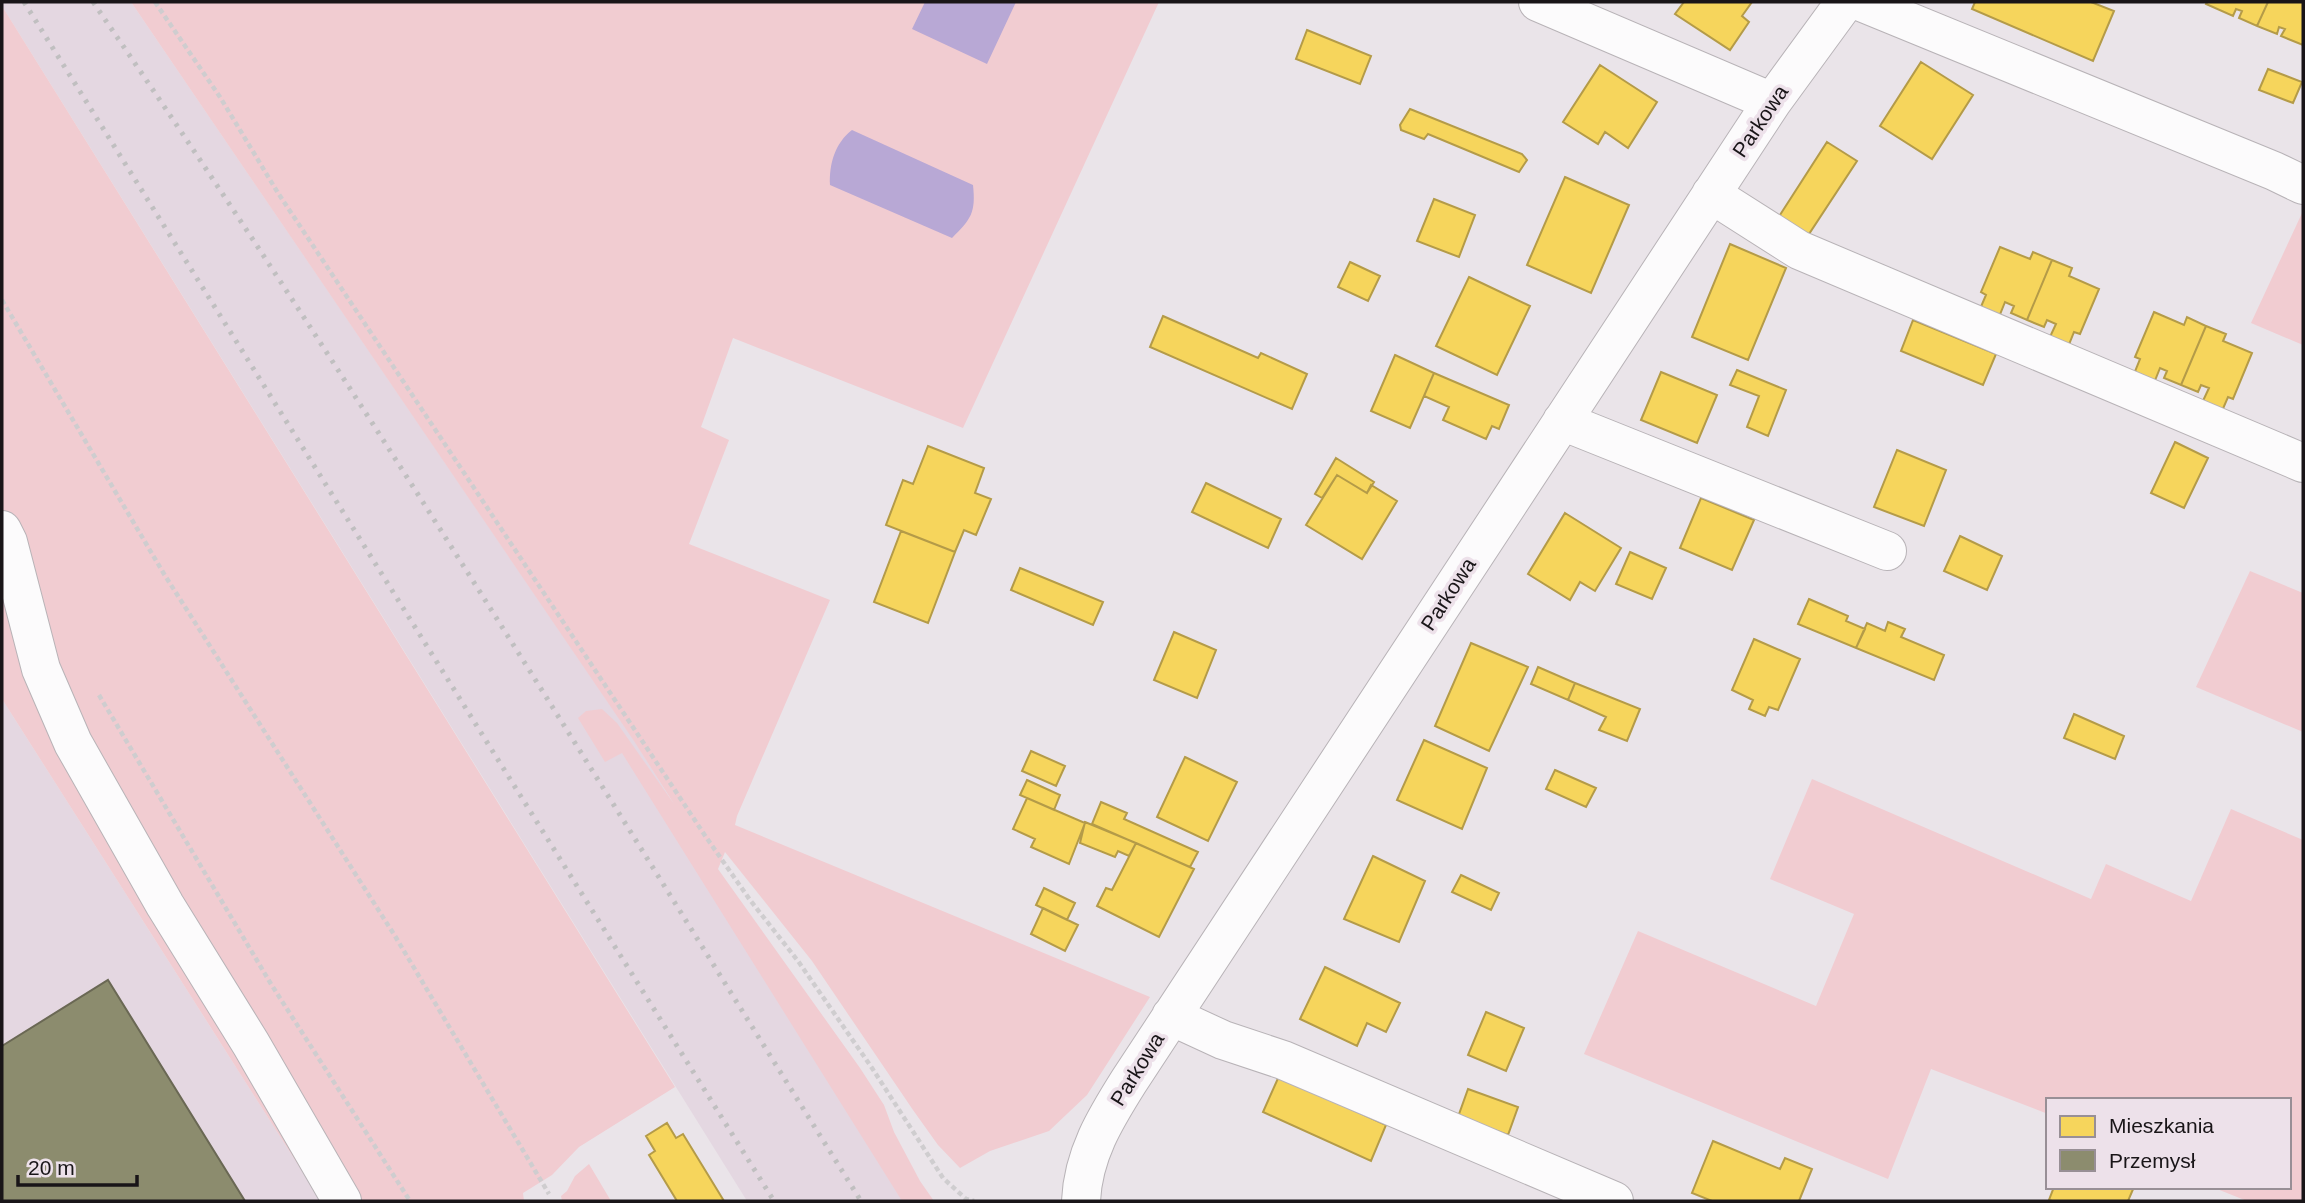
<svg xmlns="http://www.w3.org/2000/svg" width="2305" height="1203" font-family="Arial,sans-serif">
<rect width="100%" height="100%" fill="#eae4e9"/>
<path fill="#e4d7e1" d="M2,2H131L634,740L920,1201H747L2,6Z
M2,699L321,1201H2Z"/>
<path fill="#f1ccd1" d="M131,2H1159L963,428L733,338L701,427L729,440L689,544L830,600L737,816L735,825L1150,997L1087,1095L1049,1131L990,1151L960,1168L938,1145L913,1110L812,961L725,852L718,869L860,1068L884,1105L894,1132L920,1181L934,1201H902L622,753L605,762L578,718L586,711L602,709L617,723L674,804L634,741Z
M2,6L675,1087L579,1147L552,1175L523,1193L524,1201H321L2,699Z
M2303,211V345L2251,323Z
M2250,571L2303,593V732L2196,687Z
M1812,779L2091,899L2106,864L2191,901L2231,809L2303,840V1201H2247L2212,1187H2289V1100H2048V1114L1931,1069L1888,1179L1584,1054L1638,931L1816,1006L1854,914L1770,879Z
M589,1164L611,1201H562L561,1196L567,1191L575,1176Z"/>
<path fill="#b8a8d5" d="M925,2H1016L987,64L912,29Z
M852,130L973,185C976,213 971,219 952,238L830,185C829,164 835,143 852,130Z"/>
<path fill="#f6d55c" stroke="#b49b48" stroke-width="2" d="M1684,2H1752L1742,16L1749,22L1730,50L1675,14Z
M1975,2H2091L2114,11L2093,61L1972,9Z
M2207,2H2268L2257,26L2239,18L2242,11L2236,9L2233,16L2206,4Z
M2268,2H2303V45L2281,36L2285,29L2279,27L2277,34L2257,26Z
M1307,30L1371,56L1360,84L1296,59Z
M1921,62L1973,95L1932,159L1880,126Z
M1600,65L1657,102L1628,148L1605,132L1598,144L1563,122Z
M2268,69L2302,82L2293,103L2259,90Z
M1410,109L1522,154L1527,160L1519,172L1428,134L1424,139L1401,130L1400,125Z
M1827,142L1857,161L1807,237L1778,218Z
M1565,177L1629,205L1591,293L1527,265Z
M1434,199L1475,215L1459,257L1417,241Z
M1730,244L1786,268L1748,360L1692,337Z
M2000,247L2030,259L2033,252L2052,260L2027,320L2011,313L2014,306L2005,302L1999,317L1980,309L1986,295L1981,292Z
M2052,260L2072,268L2069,276L2099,289L2080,334L2074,332L2068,347L2049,339L2056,324L2047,320L2044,327L2027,320Z
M1350,262L1380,276L1368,301L1338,287Z
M1469,277L1530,306L1497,375L1436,346Z
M2154,312L2184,325L2187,317L2206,326L2181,385L2164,378L2167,371L2160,368L2154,383L2134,374L2140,359L2135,357Z
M1163,316L1258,358L1261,353L1307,374L1292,409L1150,347Z
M1913,320L1996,354L1983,385L1901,351Z
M2206,326L2226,334L2223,341L2252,353L2233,399L2228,397L2222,411L2202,403L2209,388L2201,385L2198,392L2181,385Z
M1395,355L1434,373L1410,428L1371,411Z
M1737,370L1786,390L1768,436L1747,427L1759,396L1730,385Z
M1661,372L1717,395L1697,443L1641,420Z
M1434,373L1509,405L1499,429L1492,426L1486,439L1443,420L1449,407L1424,396Z
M2175,442L2208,458L2184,508L2151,493Z
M928,446L984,468L975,493L991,499L976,535L964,530L955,552L886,525L903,480L913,484Z
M1897,450L1946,470L1924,526L1874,507Z
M1336,458L1374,482L1367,493L1337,475L1322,498L1315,494Z
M1337,475L1367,493L1371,485L1397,501L1362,559L1306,525Z
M1206,483L1281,519L1268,548L1192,512Z
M1701,498L1754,520L1732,570L1680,548Z
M1565,513L1621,548L1595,591L1580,582L1570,600L1528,574Z
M901,531L955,552L928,623L874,602Z
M1960,536L2002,556L1987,590L1944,571Z
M1630,552L1666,568L1652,599L1616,584Z
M1020,568L1103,602L1093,625L1011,590Z
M1809,599L1848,616L1846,621L1865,629L1856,648L1798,624Z
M1888,622L1905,629L1901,637L1944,655L1934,680L1856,648L1867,623L1885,631Z
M1174,632L1216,650L1197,698L1154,680Z
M1754,639L1800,659L1778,710L1769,707L1765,716L1749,709L1753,700L1732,690Z
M1471,643L1528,667L1489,751L1435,726Z
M1538,667L1575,683L1568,700L1531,684Z
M1575,683L1640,709L1627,741L1599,730L1606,717L1568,700Z
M2074,714L2124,736L2115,759L2064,738Z
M1424,740L1487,768L1462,829L1397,800Z
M1031,751L1065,766L1056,786L1022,771Z
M1185,757L1237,782L1208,841L1157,817Z
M1555,770L1596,788L1586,807L1546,789Z
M1027,780L1060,795L1054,810L1020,795Z
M1027,798L1085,823L1069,864L1031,847L1035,839L1013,829Z
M1101,802L1127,813L1124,819L1198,852L1190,867L1092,824Z
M1085,822L1136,843L1129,856L1118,851L1115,857L1080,843Z
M1136,843L1194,869L1159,937L1097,906L1106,888L1112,890Z
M1373,856L1425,881L1399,942L1344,919Z
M1461,875L1499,893L1491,910L1452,892Z
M1044,888L1075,903L1067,920L1036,905Z
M1043,908L1078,925L1065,951L1031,934Z
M1325,967L1400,1003L1386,1032L1367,1023L1357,1046L1300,1019Z
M1486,1012L1524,1028L1506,1071L1468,1055Z
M1279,1076L1386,1125L1371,1161L1263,1112Z
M1468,1089L1518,1107L1508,1135L1458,1117Z
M667,1123L676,1138L683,1134L724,1201H677L649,1155L655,1151L646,1136Z
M1713,1141L1780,1169L1785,1158L1812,1169L1799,1201H1712L1692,1193Z
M2054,1187H2134L2128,1201H2052L2049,1200Z"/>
<path fill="#8c8c6e" stroke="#6a6854" stroke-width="2" d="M108,980L245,1201H2V1046Z"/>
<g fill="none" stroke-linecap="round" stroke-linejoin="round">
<defs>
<path id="minor" d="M1538,2L1772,102
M1861,2L2274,171L2303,185
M1711,194L1799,250L2303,463
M1562,421L1887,551
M2,530L8,542L41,669L73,743L165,905L251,1044L342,1201
M1171,1016L1223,1040L1283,1060L1614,1201
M1081,1201C1083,1155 1105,1119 1129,1081L1772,102L1845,2"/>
</defs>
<use href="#minor" stroke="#b8b3b7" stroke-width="40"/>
<path stroke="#cfcdcf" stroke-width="4.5" stroke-dasharray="5 3.5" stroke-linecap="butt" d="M155,2L220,97L278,193L706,837L750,900L798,961L872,1068L943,1178L966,1199L974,1201
M2,300L164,574L395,936L549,1194
M99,695L271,984L410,1201"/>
<use href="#minor" stroke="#fcfbfc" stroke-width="38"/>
<path stroke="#c0bfc0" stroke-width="5" stroke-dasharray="3.5 7" stroke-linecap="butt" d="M24,2L774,1201
M93,2C362,393 609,799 861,1201"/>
</g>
<g text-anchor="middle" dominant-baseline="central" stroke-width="7" stroke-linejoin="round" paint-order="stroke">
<g font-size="21" fill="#191518" stroke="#ede1ea">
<text transform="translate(1760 121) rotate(-56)">Parkowa</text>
<text transform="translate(1448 594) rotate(-57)">Parkowa</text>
<text transform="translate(1137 1069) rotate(-58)">Parkowa</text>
</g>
</g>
<rect width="2305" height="1203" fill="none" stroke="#191518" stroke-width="7"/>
<rect x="2046" y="1098" width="245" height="91" fill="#ede1ea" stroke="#988f96" stroke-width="2"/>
<rect x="2060" y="1116" width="35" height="21" fill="#f6d55c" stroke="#988f96" stroke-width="2"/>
<text x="2109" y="1133" font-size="21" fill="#191518">Mieszkania</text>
<rect x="2060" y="1150" width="35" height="21" fill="#8c8c6e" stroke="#988f96" stroke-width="2"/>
<text x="2109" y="1168" font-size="21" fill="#191518">Przemysł</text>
<path d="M18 1175v10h119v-10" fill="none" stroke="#191518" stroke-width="3.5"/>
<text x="28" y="1175" font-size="21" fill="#191518" stroke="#ede1ea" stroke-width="5" paint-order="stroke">20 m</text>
</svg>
